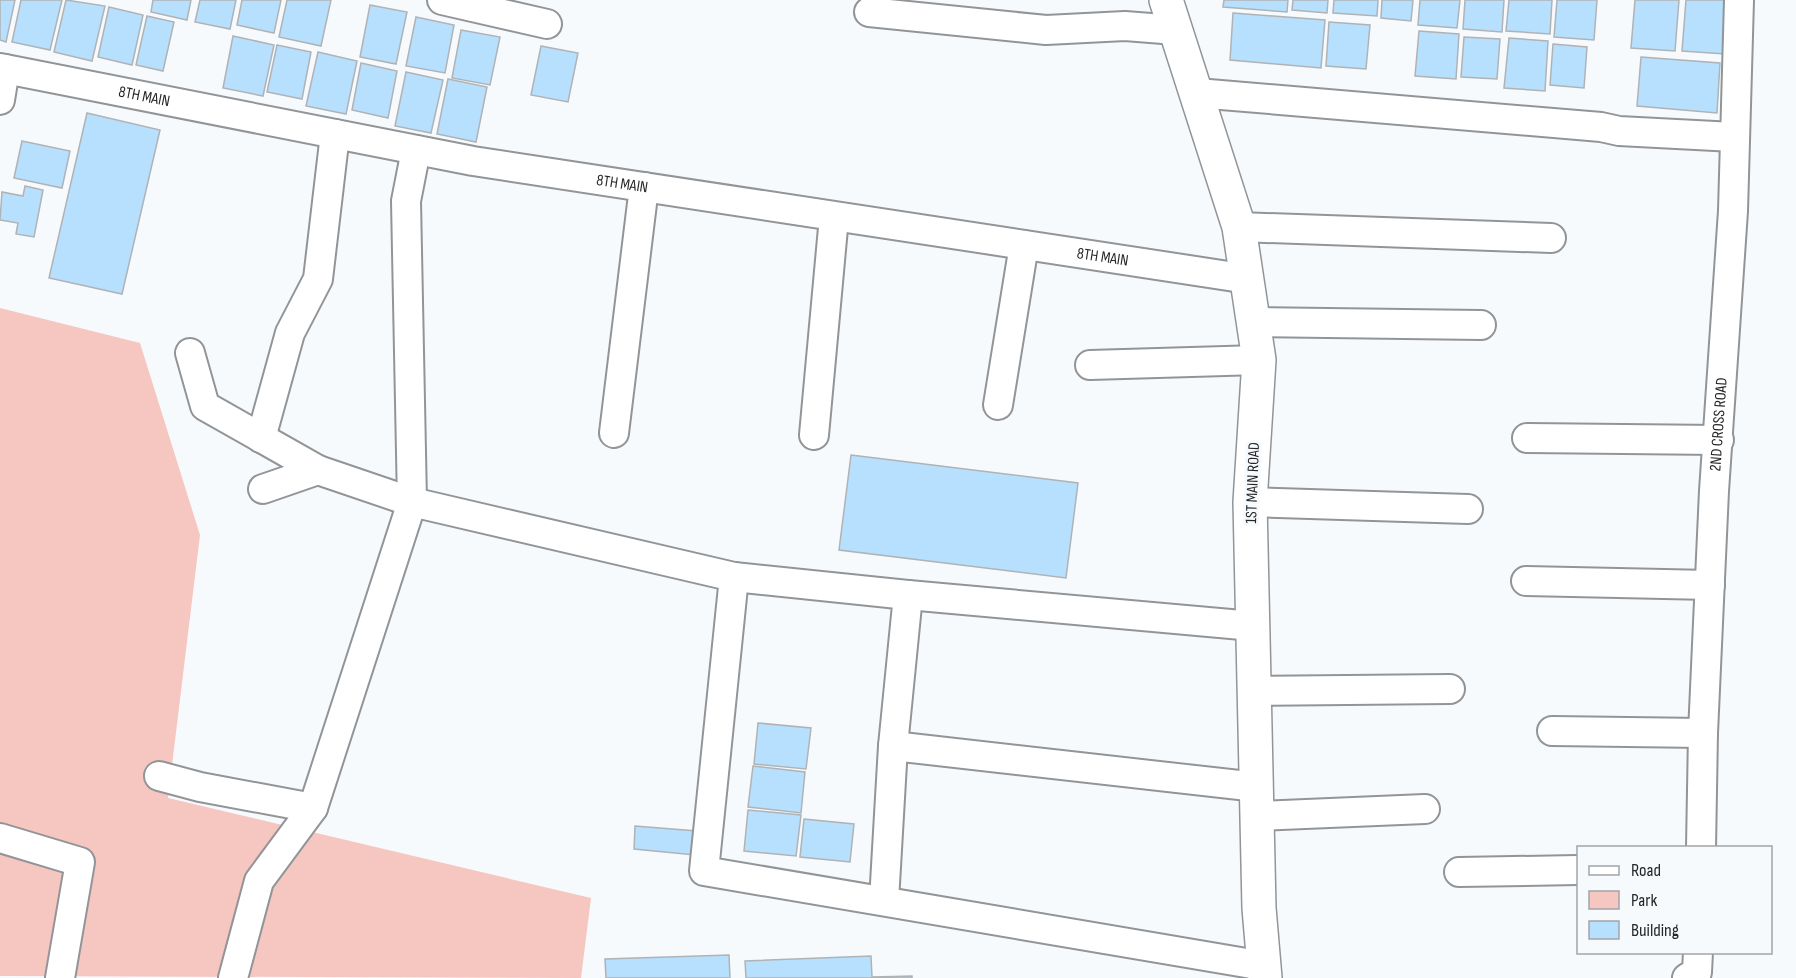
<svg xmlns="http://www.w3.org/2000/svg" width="1796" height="978" font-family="'Sofia Sans Condensed',sans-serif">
<rect width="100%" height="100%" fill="#f7fafd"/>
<path fill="#f6c6c1" d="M0,308L140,343L200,535L168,798L591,898L581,978L0,976Z"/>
<path fill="#b7dffe" stroke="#b0b3b5" stroke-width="1.5" d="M0,0H15L6,42L0,40Z
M21,0H62L50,50L12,42Z
M66,0L105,6L92,61L54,52Z
M153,0H191L187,20L151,12Z
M200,0H236L230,29L195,22Z
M242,0H281L274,33L237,25Z
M287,0H331L321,46L279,37Z
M1224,0H1288L1287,12L1223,7Z
M1293,0H1328L1327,13L1292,10Z
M1334,0H1378L1377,16L1333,13Z
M1382,0H1413L1411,21L1381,18Z
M1420,0H1460L1457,28L1418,25Z
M1465,0H1504L1502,32L1463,29Z
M1509,0H1552L1550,34L1506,31Z
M1557,0H1597L1594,40L1554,37Z
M1635,0H1679L1675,51L1631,48Z
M1686,0H1729L1725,54L1682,51Z
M370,5L407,12L396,64L360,57Z
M109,7L143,15L132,65L98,57Z
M1233,13L1325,20L1321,68L1230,60Z
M147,16L174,22L163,71L136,65Z
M416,17L454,25L445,73L406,66Z
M1329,22L1370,25L1366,69L1326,66Z
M461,30L500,37L490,85L452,78Z
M1419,31L1459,34L1456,79L1415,76Z
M233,36L274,45L263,96L223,88Z
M1464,37L1500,39L1497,79L1461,77Z
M1509,38L1548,41L1545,91L1504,88Z
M1553,44L1587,47L1584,88L1550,85Z
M277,45L311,52L302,99L267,92Z
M541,46L578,53L568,102L531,95Z
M318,52L357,61L346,114L306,106Z
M1641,57L1720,63L1717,113L1637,106Z
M361,63L397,71L388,118L352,110Z
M406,72L443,80L431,133L395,126Z
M448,79L487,87L476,142L437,134Z
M87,113L160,130L122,294L49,278Z
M22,141L70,151L62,188L14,178Z
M25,186L43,190L34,237L16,234L18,223L0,220L2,192L23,196Z
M851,455L1078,483L1066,578L839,550Z
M758,723L811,728L806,769L754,764Z
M753,766L805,772L801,813L748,807Z
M748,810L801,815L796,856L744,851Z
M804,819L854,824L850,862L800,857Z
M635,826L697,831L695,855L634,849Z
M729,955L730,978H606L605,959Z
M871,956L872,977L912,976V978H746L745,961Z"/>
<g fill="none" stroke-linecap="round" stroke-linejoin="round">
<defs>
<g id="minor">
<path d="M442,0L547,24"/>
<path d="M869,12L1046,30L1125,26L1176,30"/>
<path id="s1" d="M0,68L473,161L1248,279"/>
<path d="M1197,93L1601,127L1619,131L1734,137"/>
<path d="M0,100L5,69"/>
<path d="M1239,227L1551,238"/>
<path d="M1253,322L1481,325"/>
<path d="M190,353L205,406L318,470"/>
<path d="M1090,365L1259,360"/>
<path d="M998,405L1024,245"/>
<path d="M614,433L644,187"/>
<path d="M814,435L834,217"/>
<path d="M261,438L290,333L318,279L335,134"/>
<path d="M1527,438L1719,440"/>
<path d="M263,489L318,470L412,502L734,577L908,595L1253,626"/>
<path d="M1250,502L1468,509"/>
<path d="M734,577L704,871L1264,966"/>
<path d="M1526,581L1710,585"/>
<path d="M1254,691L1450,689"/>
<path d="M1552,731L1703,733"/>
<path d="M893,746L1257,787"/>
<path d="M159,776L200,787L313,808"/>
<path d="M1257,816L1425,809"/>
<path d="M0,838L80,862L60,978"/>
<path id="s2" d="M1701,848L1703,733L1714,491L1733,211L1739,0"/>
<path d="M1459,872L1578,870"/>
<path d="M884,901L893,746L908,595"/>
<path d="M233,978L259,881L313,808L412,502L406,201L416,150"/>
<path d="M1687,978L1697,972L1698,952"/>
</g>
<path id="tertiary" d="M1166,0L1239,227L1259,360L1250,502L1259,908L1265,978"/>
</defs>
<use href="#minor" stroke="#929598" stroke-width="32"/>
<use href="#tertiary" stroke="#929598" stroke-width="36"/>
<use href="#minor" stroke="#fff" stroke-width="28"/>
<use href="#tertiary" stroke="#fff" stroke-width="33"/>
</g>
<g text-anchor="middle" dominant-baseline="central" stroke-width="6" stroke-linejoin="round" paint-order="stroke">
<g font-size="16" fill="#252627" stroke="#f7fafd">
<text stroke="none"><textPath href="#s1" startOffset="147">8TH MAIN</textPath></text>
<text stroke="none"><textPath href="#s1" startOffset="633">8TH MAIN</textPath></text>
<text stroke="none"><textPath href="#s1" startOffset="1119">8TH MAIN</textPath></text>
<text stroke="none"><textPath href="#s2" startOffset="424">2ND CROSS ROAD</textPath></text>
<text transform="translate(1253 483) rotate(-88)">1ST MAIN ROAD</text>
</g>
</g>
<rect x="1577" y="846" width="195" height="108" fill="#f7fafd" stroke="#a3a5a7" stroke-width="1.5"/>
<rect x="1589" y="866" width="30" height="9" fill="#ffffff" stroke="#a3a5a7" stroke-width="1.5"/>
<text x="1631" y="876" font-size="18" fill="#252627">Road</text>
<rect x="1589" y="891" width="30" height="18" fill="#f6c6c1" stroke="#a3a5a7" stroke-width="1.5"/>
<text x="1631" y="906" font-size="18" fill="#252627">Park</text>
<rect x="1589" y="921" width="30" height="18" fill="#b7dffe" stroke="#a3a5a7" stroke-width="1.5"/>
<text x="1631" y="936" font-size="18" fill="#252627">Building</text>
</svg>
